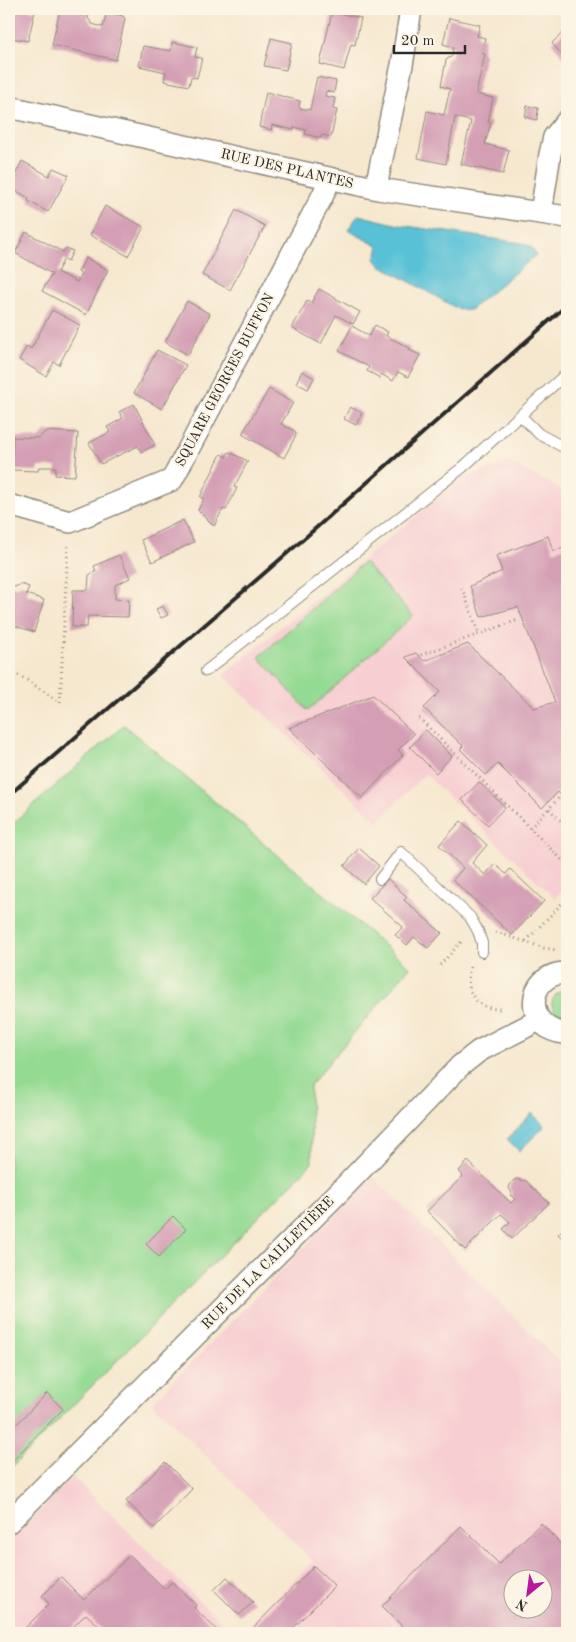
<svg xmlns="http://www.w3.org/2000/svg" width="576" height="1642" font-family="'Old Standard TT',serif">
<rect width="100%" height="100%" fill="#fcf5e5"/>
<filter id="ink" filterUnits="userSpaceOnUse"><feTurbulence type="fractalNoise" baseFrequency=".02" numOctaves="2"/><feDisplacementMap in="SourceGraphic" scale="10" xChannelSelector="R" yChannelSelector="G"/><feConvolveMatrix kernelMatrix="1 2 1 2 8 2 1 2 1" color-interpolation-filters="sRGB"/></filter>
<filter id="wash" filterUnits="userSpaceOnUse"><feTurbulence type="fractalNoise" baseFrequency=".0096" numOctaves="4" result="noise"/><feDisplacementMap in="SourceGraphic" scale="20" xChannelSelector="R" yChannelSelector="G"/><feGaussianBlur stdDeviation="1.12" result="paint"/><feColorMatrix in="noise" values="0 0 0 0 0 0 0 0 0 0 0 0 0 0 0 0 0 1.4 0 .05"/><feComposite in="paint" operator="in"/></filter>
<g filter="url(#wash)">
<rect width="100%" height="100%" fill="#f6e8cf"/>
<path fill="#f7cfd2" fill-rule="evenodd" d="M508,462L567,492V885L555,898L425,774L378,822L223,675L460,480Z
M373,1177L567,1369V1633H242L313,1561L152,1403ZM514,1580H544V1610H514Z
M73,1477L232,1633H9V1542Z"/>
<path fill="#94da93" stroke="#60825f" d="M364,562L413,616L308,711L259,657Z
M124,725L410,967L310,1085L312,1163L9,1470V827Z
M564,990L567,991V1015C549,1016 546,996 564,990Z"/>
<path fill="#59c1d6" stroke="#427680" d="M358,215L399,225L522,243L531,247L536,255L470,310L458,309L380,265L375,259L379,247L348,230Z
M532,1113L545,1126L519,1151L507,1139Z"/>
<g id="blocks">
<path fill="#d49fb5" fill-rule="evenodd" d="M9,9H30V10L35,11L28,41L11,38L12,31L9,30Z
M60,9H90L88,18L92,24L103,27L106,15L109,13L123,16L125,19L116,60L52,45Z
M332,12L361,18L355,45L351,44L344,70L320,64Z
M449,18L480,25L477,36L485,38L482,53L485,54L476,94L493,98L488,122H491L485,144L509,150L503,174L461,164L471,121L455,117L446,164L418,158L427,111L444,115L450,89L441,86L446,60L452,56L453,47L443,44Z
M567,29V61L552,43Z
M271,38L292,43L286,70L264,66Z
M172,42L197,47L195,57L202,58L197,78L191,77L189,86L164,81L166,72L139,66L143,46L171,51Z
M317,77L336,81L334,93L326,91L325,96L335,98L333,109L337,110L331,137L322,135L321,138L305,134L306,130L294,127V130L272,125L271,130L259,127L266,92L300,101L299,108L310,110Z
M527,106L538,108L537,120L525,117Z
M22,161L49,176L53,168L69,175L48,212L28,201L29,198L9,187Z
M105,206L144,227L128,256L90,235Z
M236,210L265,226L230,290L202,275Z
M26,232L63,252L66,248L73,251L68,261L64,259L57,272L77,282L81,274L78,272L86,258L108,270L86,315L42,291L52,274L15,253Z
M319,289L360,312L353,324L336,315L321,344L292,328L307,301L311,303Z
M187,301L210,314L188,355L165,342Z
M52,310L80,325L59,365L54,362L46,376L19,360L27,346L31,349Z
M375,325L388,332L386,336L410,348L409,350L420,355L408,377L398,372L393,381L381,374L380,378L367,371L369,367L339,351L352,326L369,336Z
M157,350L186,365L162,409L134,393Z
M302,371L314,378L308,389L296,383Z
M269,389L293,403L281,424L295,431L296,435L284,458L242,434Z
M134,404L155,445L141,452L138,446L101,464L89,443L110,432L107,427L123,418L119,412Z
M350,407L362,413L356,425L344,419Z
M46,431L78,433L75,476L55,475L56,467H39L38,471L12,470L13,437L39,438Z
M229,452L248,461L234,487L237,488L226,510L223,509L214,526L198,510L204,499L200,497L221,454L226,457Z
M183,520L194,542L152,562L141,540Z
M548,536L553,551L567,547V802L558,792L542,808L498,764L486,775L460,749L463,746L424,708L440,692L405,657L416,653L424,661L468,644L534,708L555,702L518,607L481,617L470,586L502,571L496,556Z
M119,555L130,578L115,585V599L129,600L128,617L88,616L87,627H72L73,590H88L89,575L96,571L94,566Z
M21,584L29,587L26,594L44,600L34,632L9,624V585L15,587Z
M163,606L168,615L161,618L156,609Z
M373,695L414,734L398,750L403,755L362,798L289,728Z
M426,730L452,756L436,773L410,747Z
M479,782L505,807L488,825L462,800Z
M461,821L487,845L472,863L485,875L495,864L506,874L510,869L544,901L512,935L453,880L463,868L439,845Z
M359,848L379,866L364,884L344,866Z
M388,879L407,897L404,900L442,933L428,948L414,937L407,945L395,935L403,927L370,898Z
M468,1161L511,1203L515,1199L510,1195L512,1193L509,1188L510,1185L514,1180L517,1179L523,1181L525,1180L549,1203L512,1239L503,1229L510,1222L501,1214L465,1250L427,1211L463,1176L459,1171Z
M173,1216L186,1229L159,1257L146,1244Z
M567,1225V1243L558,1234Z
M47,1393L63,1409L9,1464V1432Z
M165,1462L192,1489L154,1528L126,1501Z
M541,1523L567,1551V1633H409L382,1606L461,1526L499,1564ZM514,1580H544V1610H514Z
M130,1555L165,1589L172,1582L196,1605L194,1608L220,1633H106L86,1614L67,1633H30L25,1628L49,1604L42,1596L61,1577L84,1600Z
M314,1566L335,1586L288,1633H248Z
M227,1577L253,1602L239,1615L214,1590Z"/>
</g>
</g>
<g filter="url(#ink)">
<use href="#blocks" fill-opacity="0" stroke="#908a7d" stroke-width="1"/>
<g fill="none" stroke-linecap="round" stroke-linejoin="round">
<defs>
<path id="lane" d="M521,416L539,434L567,449
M206,671L463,467L567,373
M380,879L401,852L470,917L478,931L482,943V952"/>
<path id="street" d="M9,107L378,189L567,217
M378,189V177L402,65L411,9
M541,213L550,154L554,137L567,121
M9,505L70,522L172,480L322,197L330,179
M567,973C524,972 523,1032 567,1033
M9,1522L347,1184L460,1066L479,1051L539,1020"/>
</defs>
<use href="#lane" stroke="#908a7d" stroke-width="12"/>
<use href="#street" stroke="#908a7d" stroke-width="24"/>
<path stroke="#908a7d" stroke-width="3" stroke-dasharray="1 4" stroke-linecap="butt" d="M563,429L567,422
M462,588L479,634
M421,655L518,620
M9,671L27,680L59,702
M60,702L68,543
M419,718L567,865
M549,809L567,827
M530,828L559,798
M496,932L544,948L557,950
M526,941L567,898
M440,965L463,940
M470,967C464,991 475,1009 500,1009"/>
<use href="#lane" stroke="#fff" stroke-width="10"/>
<use href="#street" stroke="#fff" stroke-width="21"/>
<path stroke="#2b2b2b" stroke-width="4" d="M9,795L307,536L567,305"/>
</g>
</g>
<g text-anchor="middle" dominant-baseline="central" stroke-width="4.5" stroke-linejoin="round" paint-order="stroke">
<g font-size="14" fill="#2b2b2b" stroke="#fcf5e5">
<text transform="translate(287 169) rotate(13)">RUE DES PLANTES</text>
<text transform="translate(225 380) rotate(-62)">SQUARE GEORGES BUFFON</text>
<text transform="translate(268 1263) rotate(-45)">RUE DE LA CAILLETIÈRE</text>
</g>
</g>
<rect width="576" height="1642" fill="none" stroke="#fcf5e5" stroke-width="30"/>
<g transform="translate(528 1594) rotate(209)"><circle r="24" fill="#fcf5e5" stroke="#a8a49b"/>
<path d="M0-4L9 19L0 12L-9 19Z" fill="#b5179e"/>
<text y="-8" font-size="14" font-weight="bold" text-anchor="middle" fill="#2b2b2b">N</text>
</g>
<path d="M394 45v8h71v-8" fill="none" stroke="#2b2b2b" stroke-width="2.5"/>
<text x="401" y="45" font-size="15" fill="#2b2b2b" stroke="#fcf5e5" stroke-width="4" paint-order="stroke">20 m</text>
</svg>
